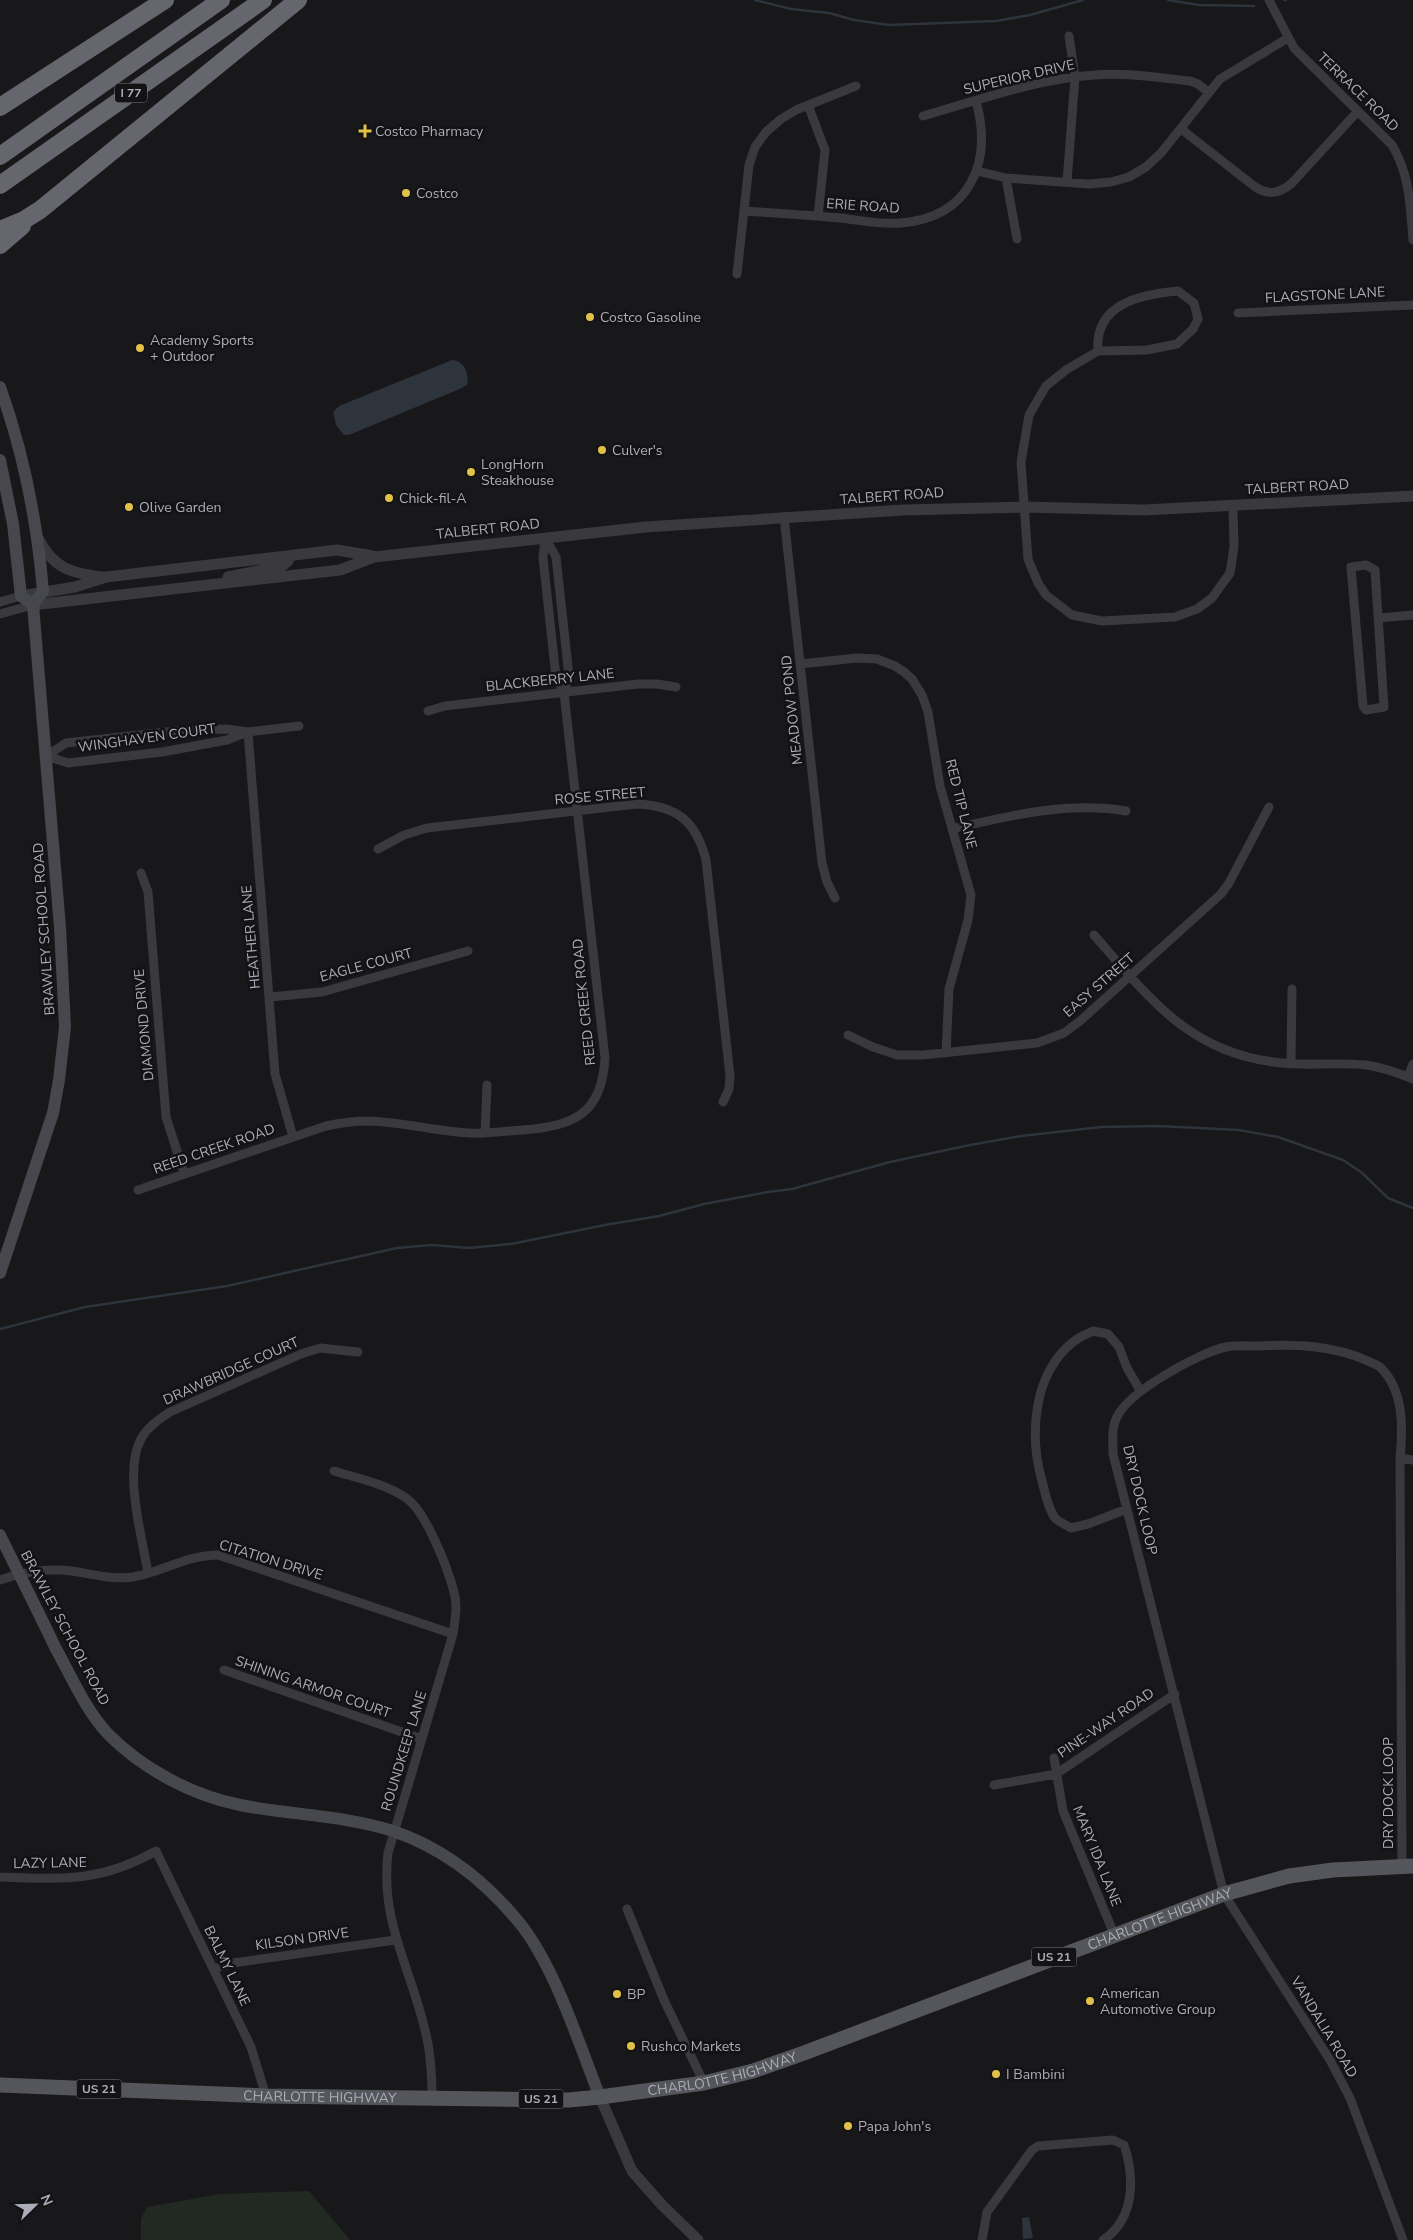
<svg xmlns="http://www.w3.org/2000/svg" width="1413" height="2240" font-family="'Nunito Sans',sans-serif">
<rect width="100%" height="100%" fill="#181719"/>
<path fill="#222923" d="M309,2191L350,2240H141V2219L147,2207L220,2194Z"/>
<path fill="#2e343c" d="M452,360C464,360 470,374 467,385L462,388L349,435H344L336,425L333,412L339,406Z
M1029,2217L1033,2238L1023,2239L1022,2218Z"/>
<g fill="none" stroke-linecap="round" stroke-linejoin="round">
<path stroke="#2e343c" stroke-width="2.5" d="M755,0L791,9L829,13L854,20L889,25L996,21L1030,15L1083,0
M1168,0L1199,5L1254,6
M1284,0H1286
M0,1329L85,1307L227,1286L397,1248L432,1245L469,1248L511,1244L605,1225L659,1216L704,1204L768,1192L792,1189L890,1162L970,1145L1021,1136L1101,1127L1158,1126L1239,1130L1278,1137L1343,1160L1361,1172L1388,1198L1413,1208"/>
<path stroke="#39393e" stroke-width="9" d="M1269,0L1294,48L1392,145C1410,175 1410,205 1413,240
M808,105L825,150L818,216
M923,116C979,100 1036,79 1094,75C1126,72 1158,78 1190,81L1198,84L1208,92
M1181,129L1254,186C1268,196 1279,194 1292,183L1358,111
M977,171L1006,178L1089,184L1111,182L1129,177L1146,167L1161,153L1220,79L1288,38
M1006,178L1017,239
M1067,182L1075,77L1069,36
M744,211C776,213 808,215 840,218C859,220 881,225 901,223C970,217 993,163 976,101
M737,274L749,165L755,147L766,132L781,119L796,110L856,86
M1238,313L1413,305
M1098,351C1094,304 1141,294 1178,291L1194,303L1198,319L1193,329L1177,344L1147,350L1098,351L1066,370L1046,386L1029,415L1021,462L1028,559L1038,583L1046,595L1072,615L1102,621L1175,617L1197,609L1212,598L1230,573L1234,547L1233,506
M784,517L822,863L827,882L835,898
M545,538L556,557L569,676L564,693
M1366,565L1375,570L1384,707L1366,710L1363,706L1351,567Z
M0,602L21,596
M0,614L33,605
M1378,618L1413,615
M800,664L857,658L877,659L895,666L904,672L912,679L922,695L928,712L940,786L971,895L968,920L949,989L946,1053
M428,711L445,706L638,684H657L676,687
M248,732L275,1074L293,1137
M46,756L66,743L175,731L227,729L248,732L299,726
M46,756L68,763L162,752L227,740L247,732
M952,829C1007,816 1069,801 1126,811
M378,849L404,835L427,828L637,804C677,806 696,821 706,860L730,1076L729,1089L723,1102
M141,873L148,892L166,1117L184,1173
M1094,935C1150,999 1191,1055 1282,1063C1310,1066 1338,1062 1366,1065C1382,1067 1398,1073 1413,1079
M270,997L322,992L468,951
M848,1035L873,1047L897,1055H923L1037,1043L1064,1033L1080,1021L1221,894L1229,883L1269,807
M1291,1064L1292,989
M1408,1077L1413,1064
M485,1133L487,1085
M138,1190L326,1126C340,1123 353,1121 368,1121C402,1122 435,1131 469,1133C487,1134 505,1131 522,1130C573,1126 602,1115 605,1058L564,693L556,677L543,558L545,538
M1400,1458L1413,1460
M334,1471C357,1478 386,1484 406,1498C426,1511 448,1569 454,1592C458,1606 455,1620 453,1634L388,1853C380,1921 410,1966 425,2030C431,2053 432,2074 432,2098
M1127,1509L1088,1524L1071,1528C1067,1525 1058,1522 1055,1518C1048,1509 1045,1492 1042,1481C1029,1435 1033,1374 1073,1342C1079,1337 1087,1334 1093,1331L1108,1334L1119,1347L1127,1368L1140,1390
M148,1573C142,1537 124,1473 140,1441C146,1428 158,1420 170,1412L301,1354L320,1348L358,1352
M0,1580C23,1572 47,1568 72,1571C92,1574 112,1580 133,1577C162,1572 187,1555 218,1555L453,1634
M224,1670L422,1739
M1054,1758L1063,1811L1114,1934
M994,1785L1056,1774L1175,1694
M1402,1866L1400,1458C1403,1428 1404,1391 1381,1368C1378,1365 1372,1363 1368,1361C1333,1345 1294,1344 1257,1346C1247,1346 1236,1345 1226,1347C1200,1352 1128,1392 1117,1417C1111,1428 1113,1442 1113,1454L1224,1894L1330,2060L1350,2098L1403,2240
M0,1877C62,1879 99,1883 156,1851L251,2047L266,2096
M627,1909L664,2000L704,2083
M213,1969L233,1963L395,1940
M982,2240L987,2212L1032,2150L1038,2146L1113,2140L1124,2145C1135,2178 1135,2219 1103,2240"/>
<path stroke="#39393e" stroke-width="11" d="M38,538C53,568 70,573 102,577
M228,577L282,566L288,561L290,556
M21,596L75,587L106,577L192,567L337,550L373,556
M33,605L340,570L374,557L646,527L903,510L1024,507L1144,510L1413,496
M600,2097L632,2171L662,2205L698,2240"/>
<path stroke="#47484d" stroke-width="12" d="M0,387C24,454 37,520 43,591L33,605L60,927L65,1027L59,1080L53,1113L0,1273
M0,460L13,524L21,596L33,605
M0,1535C18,1572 37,1609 55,1647C71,1676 85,1709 108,1734C143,1769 191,1795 240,1805C290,1815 343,1815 393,1831C443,1848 484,1880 518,1921C554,1964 579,2044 600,2097"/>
<path stroke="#55565c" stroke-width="15" id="s1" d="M0,2085L266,2096L569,2100L600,2097L704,2083L753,2071L804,2053L1224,1894L1289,1876L1333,1870L1413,1866"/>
<path stroke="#65666e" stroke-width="18" d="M0,107L165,0
M0,156L221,0
M0,185L263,0
M0,230L24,220L40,210L298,0
M0,245L22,226"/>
</g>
<g fill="#e1c148" stroke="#131214" stroke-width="2">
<path d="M362.5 123.5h5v5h5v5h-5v5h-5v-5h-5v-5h5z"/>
<circle cx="406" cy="193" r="5"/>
<circle cx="590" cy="317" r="5"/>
<circle cx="140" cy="348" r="5"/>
<circle cx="602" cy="450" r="5"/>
<circle cx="471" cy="472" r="5"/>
<circle cx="389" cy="498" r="5"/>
<circle cx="129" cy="507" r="5"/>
<circle cx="617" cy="1994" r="5"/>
<circle cx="1090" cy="2001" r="5"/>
<circle cx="631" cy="2046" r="5"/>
<circle cx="996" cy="2074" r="5"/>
<circle cx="848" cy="2126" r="5"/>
</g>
<g text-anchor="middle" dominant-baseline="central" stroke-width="5" stroke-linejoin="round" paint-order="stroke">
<g fill="#131214" stroke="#7d7e87" stroke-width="1">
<rect x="115" y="83.5" width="32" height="19" rx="4"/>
<rect x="1031.5" y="1947.5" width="45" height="19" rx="4"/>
<rect x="76.5" y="2079.5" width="45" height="19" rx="4"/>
<rect x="518.5" y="2089.5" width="45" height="19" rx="4"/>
</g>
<g font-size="12" font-weight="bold" fill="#abadb8">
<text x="131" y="93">I 77</text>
<text x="1054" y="1957">US 21</text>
<text x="99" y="2089">US 21</text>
<text x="541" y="2099">US 21</text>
</g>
<g font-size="14" fill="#abadb8" stroke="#131214">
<text transform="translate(1019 77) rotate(-13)">SUPERIOR DRIVE</text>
<text transform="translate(1358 92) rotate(44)">TERRACE ROAD</text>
<text transform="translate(863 206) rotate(4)">ERIE ROAD</text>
<text transform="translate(1325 295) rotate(-3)">FLAGSTONE LANE</text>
<text transform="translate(1297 487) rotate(-3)">TALBERT ROAD</text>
<text transform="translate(892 496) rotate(-4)">TALBERT ROAD</text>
<text transform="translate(488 529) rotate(-6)">TALBERT ROAD</text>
<text transform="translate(550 680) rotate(-6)">BLACKBERRY LANE</text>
<text transform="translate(792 710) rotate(-96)">MEADOW POND</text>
<text transform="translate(147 738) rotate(-8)">WINGHAVEN COURT</text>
<text transform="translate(600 796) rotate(-5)">ROSE STREET</text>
<text transform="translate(961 804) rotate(76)">RED TIP LANE</text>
<text transform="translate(44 929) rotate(-94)">BRAWLEY SCHOOL ROAD</text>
<text transform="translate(251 937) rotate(-95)">HEATHER LANE</text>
<text transform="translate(366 965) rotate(-15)">EAGLE COURT</text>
<text transform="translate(1099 985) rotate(-41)">EASY STREET</text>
<text transform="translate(584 1002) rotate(-96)">REED CREEK ROAD</text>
<text transform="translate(144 1025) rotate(-95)">DIAMOND DRIVE</text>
<text transform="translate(214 1149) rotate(-19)">REED CREEK ROAD</text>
<text transform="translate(231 1371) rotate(-24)">DRAWBRIDGE COURT</text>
<text transform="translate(1140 1500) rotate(77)">DRY DOCK LOOP</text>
<text transform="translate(271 1560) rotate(17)">CITATION DRIVE</text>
<text transform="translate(65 1628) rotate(62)">BRAWLEY SCHOOL ROAD</text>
<text transform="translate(313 1687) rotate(19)">SHINING ARMOR COURT</text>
<text transform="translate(1106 1723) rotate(-34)">PINE-WAY ROAD</text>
<text transform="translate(404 1751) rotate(-73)">ROUNDKEEP LANE</text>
<text transform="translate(1388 1793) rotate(-90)">DRY DOCK LOOP</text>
<text transform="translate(1097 1856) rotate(68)">MARY IDA LANE</text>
<text transform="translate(50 1863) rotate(-1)">LAZY LANE</text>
<text stroke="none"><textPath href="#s1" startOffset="1190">CHARLOTTE HIGHWAY</textPath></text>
<text transform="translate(302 1939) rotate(-8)">KILSON DRIVE</text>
<text transform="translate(227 1966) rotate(64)">BALMY LANE</text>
<text transform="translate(1324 2027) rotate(59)">VANDALIA ROAD</text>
<text stroke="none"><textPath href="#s1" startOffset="725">CHARLOTTE HIGHWAY</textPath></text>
<text stroke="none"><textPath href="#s1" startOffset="320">CHARLOTTE HIGHWAY</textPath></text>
</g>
<g font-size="14" fill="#abadb8" stroke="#131214" text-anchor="start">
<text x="375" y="131">Costco Pharmacy</text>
<text x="416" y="193">Costco</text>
<text x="600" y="317">Costco Gasoline</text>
<text x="150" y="340">Academy Sports<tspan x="150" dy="16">+ Outdoor</tspan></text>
<text x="612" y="450">Culver's</text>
<text x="481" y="464">LongHorn<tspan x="481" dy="16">Steakhouse</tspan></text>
<text x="399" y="498">Chick-fil-A</text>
<text x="139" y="507">Olive Garden</text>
<text x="1100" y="1993">American<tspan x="1100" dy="16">Automotive Group</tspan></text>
<text x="627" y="1994">BP</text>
<text x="641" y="2046">Rushco Markets</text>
<text x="1006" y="2074">I Bambini</text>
<text x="858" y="2126">Papa John's</text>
</g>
</g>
<g transform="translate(35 2205) rotate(67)" stroke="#131214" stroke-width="4" paint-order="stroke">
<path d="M0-4L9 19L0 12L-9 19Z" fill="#abadb8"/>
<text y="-8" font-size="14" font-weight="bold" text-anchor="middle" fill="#abadb8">N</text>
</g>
</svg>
